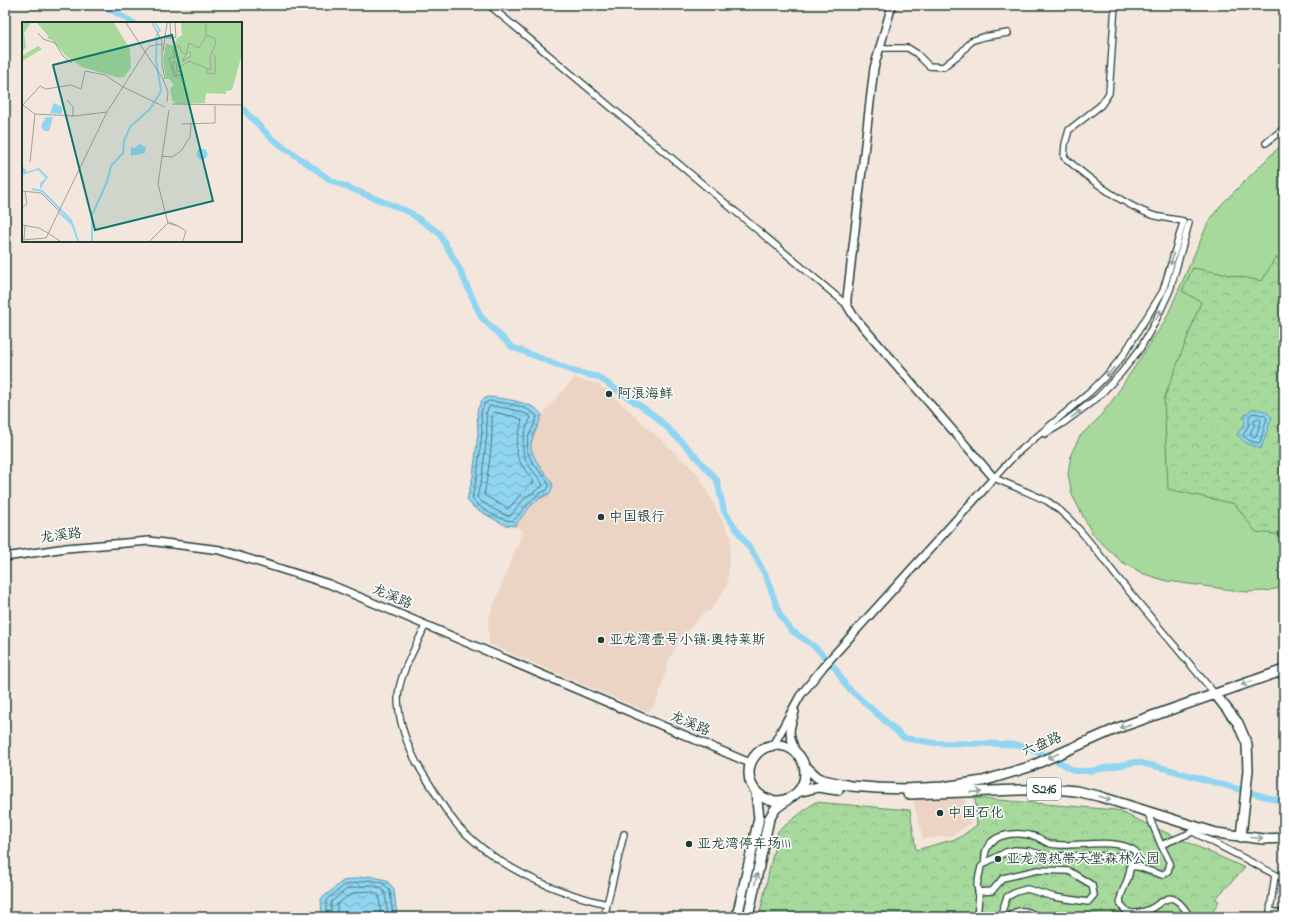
<svg xmlns="http://www.w3.org/2000/svg" width="1289" height="922" font-family="'Indie Flower','LXGW WenKai TC',sans-serif">
<defs>
<pattern id="forest-crowns" width="20" height="18" patternUnits="userSpaceOnUse"><rect width="20" height="18" fill="#a6d99b"/><path d="M2 6a3 3 0 1 1 6 0M12 15a3 3 0 1 1 6 0" fill="none" stroke="#8ebb86"/></pattern>
<pattern id="water-waves" width="16" height="10" patternUnits="userSpaceOnUse"><rect width="16" height="10" fill="#90d5f2"/><path d="M0 5q4-4 8 0t8 0" fill="none" stroke="#75aec5"/></pattern>
</defs>
<rect width="100%" height="100%" fill="#f3e6dc"/>
<filter id="ink" filterUnits="userSpaceOnUse"><feTurbulence type="fractalNoise" baseFrequency=".025" numOctaves="2"/><feDisplacementMap in="SourceGraphic" scale="8" xChannelSelector="R" yChannelSelector="G"/><feConvolveMatrix kernelMatrix="1 2 1 2 8 2 1 2 1" color-interpolation-filters="sRGB"/></filter>
<g filter="url(#ink)">
<path fill="#ebd4c3" d="M574,378L598,384L609,392L698,474L731,538L727,586L710,611L702,614L678,643L668,662L662,686L656,702L648,712L489,644L488,620L523,531L515,526L531,505L542,497L550,494L539,464L533,456L531,445L535,430L542,415Z
M964,796L971,823L951,836L923,839L913,799Z"/>
<path fill="#a6d99b" stroke="#628b68" d="M1284,142V587L1266,591L1247,592L1167,581L1144,574L1122,562L1093,535L1072,495L1068,474L1071,454L1080,436L1097,420L1112,401L1165,321L1208,223L1220,206Z"/>
<path fill="url(#forest-crowns)" stroke="#628b68" d="M1275,258H1284V535L1256,532L1235,504L1168,489L1164,399L1201,302L1182,291L1193,268L1262,281Z
M975,798L1116,810L1245,868L1215,899L1219,901L1210,917H759L778,831L815,802L910,810L916,850L959,838L977,825Z"/>
<path fill="url(#water-waves)" stroke="#6398a6" d="M488,397C501,398 523,401 535,408C537,409 540,413 542,415C539,425 533,434 531,444C530,458 547,473 553,485L550,494C534,499 525,512 515,526L505,525L492,518L473,507L467,500L473,476L478,433L477,411L482,400Z
M1252,409L1266,411L1272,417L1261,449L1246,443L1237,435L1245,423L1244,416Z
M369,876L386,880L394,889L397,917H322L321,899L343,881Z"/>
<g fill="none" stroke-linecap="round" stroke-linejoin="round">
<path stroke="#4c7a80" stroke-width="1" d="M489,401C502,402 528,406 537,416C535,426 527,435 527,446C527,463 544,471 549,486L547,490C531,496 524,510 513,521C501,521 478,508 472,499L477,476L482,433L481,412L485,403Z
M491,406C502,407 523,411 531,417C530,421 527,425 526,429C518,455 526,462 541,481L543,486L525,498L510,516C503,515 482,504 477,497L482,477L487,434L486,413L489,407Z
M494,412L516,417L522,420C521,427 518,435 517,442C513,459 526,470 534,482L520,495L508,509L484,495C489,468 493,442 492,414Z
M1254,413L1264,415L1267,418L1260,442L1258,443L1248,440L1243,435L1249,425V417Z
M1256,419H1260L1261,421L1256,436L1254,437L1251,435L1250,433L1254,426V420Z
M326,917V900L345,885L369,880L383,883L390,891L393,917
M331,917V902L347,889L369,885L381,888L385,893L388,917
M337,917V905C340,902 345,897 350,895C358,891 372,889 379,895L381,917"/>
<path stroke="#90d5f2" stroke-width="6" d="M97,5L113,11L134,23
M241,107L271,138L332,181L409,212L439,233L459,268L481,317L512,347L576,372L598,377L654,415L689,449L717,480L724,511L755,556L766,576L780,615L791,630L815,647L836,669L846,686L904,738L935,743L1001,744L1019,745L1040,753L1061,763L1074,771H1090L1136,762L1167,769L1284,802"/>
<defs>
<path id="minor" d="M489,5L847,305
M1115,5L1109,93L1101,105L1069,130L1065,144L1064,157C1089,179 1118,201 1149,214C1160,218 1172,219 1183,221V223L1163,291L1122,357L1105,377L1090,392L1016,454L994,478C1010,485 1031,493 1047,501C1073,517 1098,553 1117,577C1150,616 1182,655 1215,694
M879,48H908L916,53L929,66L943,67L962,52L971,41L983,37L1008,33
M1266,143L1284,128
M1045,434L1062,424L1097,398L1121,373L1140,349L1154,324L1170,290L1189,223
M425,626C416,647 398,676 398,699C399,731 413,760 431,786C439,800 448,814 458,826C463,832 469,836 474,841C512,874 558,893 607,904
M1147,811L1161,845L1195,831
M1193,832L1284,879
M985,863C982,833 1015,830 1037,837C1041,839 1044,842 1048,843C1051,845 1056,844 1060,845C1083,846 1116,838 1135,851C1137,857 1134,860 1131,865
M1130,866L1138,867L1162,875L1168,871L1170,863L1161,845
M1275,875L1270,911L1284,914
M978,892L992,891L1003,878L1038,870L1069,871L1092,885L1094,895L1088,902L1054,897L1027,889L1016,892L1007,897L1002,911L1001,917
M604,917L624,834
M977,917L979,896L977,885L981,867L985,863L1006,852L1015,850L1029,851L1047,856H1110L1128,857L1130,859C1131,867 1129,876 1126,883C1123,891 1116,902 1124,909C1127,912 1130,913 1135,913C1164,912 1166,878 1190,917
M1008,917C1018,908 1027,909 1037,917"/>
<path id="tertiary" d="M5,557L66,548L149,541L220,550L329,584L750,763
M795,712C789,730 788,732 795,750
M774,744L800,696L823,667L994,478L872,337L853,315L847,305V298L874,68L892,5"/>
<path id="primary" d="M1215,694L1238,723L1247,744L1248,770L1241,837
M749 773a28 28 0 1 1 56 0a28 28 0 1 1-56 0Z
M805,766L817,777L823,780L851,786L877,788L904,789L943,787L983,781L1029,767L1118,728L1284,670
M798,792L818,787L838,790
M908,794L1019,790L1054,789L1076,791L1098,796L1216,833L1263,839L1284,838
M737,917L759,818L756,792
M748,917L769,819L776,808L787,800"/>
</defs>
<use href="#minor" stroke="#1f3d34" stroke-width="8"/>
<use href="#tertiary" stroke="#1f3d34" stroke-width="10"/>
<use href="#primary" stroke="#1f3d34" stroke-width="12"/>
<use href="#minor" stroke="#fff" stroke-width="5.5"/>
<use href="#tertiary" stroke="#fff" stroke-width="7"/>
<use href="#primary" stroke="#fff" stroke-width="9"/>
</g>
<defs><path id="oneway-shaft" d="M-6 0H5M1.5-3L5.5 0L1.5 3" fill="none" stroke-width="1.6" stroke-linecap="round" stroke-linejoin="round"/></defs>
<g stroke="#8f9e9a">
<use href="#oneway-shaft" transform="translate(1172 259) rotate(104)"/>
<use href="#oneway-shaft" transform="translate(1158 315) rotate(-63)"/>
<use href="#oneway-shaft" transform="translate(1110 372) rotate(131)"/>
<use href="#oneway-shaft" transform="translate(1076 414) rotate(-36)"/>
<use href="#oneway-shaft" transform="translate(1247 683) rotate(160)"/>
<use href="#oneway-shaft" transform="translate(1125 726) rotate(161)"/>
<use href="#oneway-shaft" transform="translate(1053 756) rotate(156)"/>
<use href="#oneway-shaft" transform="translate(976 792) rotate(-2)"/>
<use href="#oneway-shaft" transform="translate(1105 798) rotate(18)"/>
<use href="#oneway-shaft" transform="translate(1257 838) rotate(5)"/>
<use href="#oneway-shaft" transform="translate(756 879) rotate(-78)"/>
</g>
</g>
<g fill="#1f3d34" stroke="#fff" stroke-width="1.5">
<circle cx="609" cy="394" r="4"/>
<circle cx="601" cy="517" r="4"/>
<circle cx="601" cy="640" r="4"/>
<circle cx="940" cy="813" r="4"/>
<circle cx="689" cy="844" r="4"/>
<circle cx="998" cy="859" r="4"/>
</g>
<g text-anchor="middle" dominant-baseline="central" stroke-width="3" stroke-linejoin="round" paint-order="stroke">
<rect fill="#fff" stroke="#627771" stroke-width="1" x="1027" y="778" width="34" height="22" rx="3"/>
<g font-size="13" font-weight="bold" fill="#1f3d34">
<text x="1044" y="789">S216</text>
</g>
<g font-size="14" fill="#1f3d34" stroke="#fff" text-anchor="start">
<text x="617" y="394">阿浪海鲜</text>
<text x="609" y="517">中国银行</text>
<text x="609" y="640">亚龙湾壹号小镇·奥特莱斯</text>
<text x="948" y="813">中国石化</text>
<text x="697" y="844">亚龙湾停车场III</text>
<text x="1006" y="859">亚龙湾热带天堂森林公园</text>
</g>
<g font-size="14" fill="#1f3d34" stroke="#fff">
<text transform="translate(61 536) rotate(-7)">龙溪路</text>
<text transform="translate(392 597) rotate(23)">龙溪路</text>
<text transform="translate(690 724) rotate(23)">龙溪路</text>
<text transform="translate(1042 745) rotate(-23)">六盘路</text>
</g>
</g>
<g transform="translate(22 22)">
<rect width="220" height="220" fill="#f3e6dc"/>
<path d="M0,1H9L2,11L4,25L0,30ZM15,1H92L108,27L109,46L102,55L97,56L60,45L43,33Z" fill="#a6d99b"/>
<path d="M24,1H83L85,9L100,26L98,43L69,46L68,37L53,22L41,19L35,14L29,18L25,16L36,6ZM159,1H220V32L210,68L204,69V72L184,71L183,81L154,82L150,78L148,66L152,63L147,57H144L141,39L144,21L152,24L155,16L160,13ZM16,24L20,27L0,39V34Z" fill="#a6d99b"/>
<path d="M32,81L40,85V92L28,91ZM24,95H31L27,109H22L19,104ZM117,122L124,125L123,131L109,134V125L113,126ZM174.5 132a5.5 5.5 0 1 1 11 0a5.5 5.5 0 1 1-11 0ZM0,143L5,150L17,146L26,155L18,167V161L24,156L16,148L0,153Z" fill="#90d5f2"/>
<path fill="none" stroke="#90d5f2" stroke-width="2" d="M133,1L138,9L135,11M10,167L20,169L49,198L56,219M37,190L51,203M70,219V193L85,160L89,144L101,131L102,119L108,105L128,87L139,69L134,38L135,12"/>
<path fill="none" stroke="#9ea299" stroke-width="1" d="M104,1L141,57L146,70L145,80M130,1L140,19V43L143,57M16,11L21,17L33,21L41,34L50,41M184,13L192,16L194,21L188,34L189,48L167,39L157,46L161,53L152,54L147,36L153,35L151,28L157,23L159,29L164,33L167,21L177,26L184,14V1M144,16H149L148,1M149,16L154,15L153,1M141,29L145,1M123,30L128,24L140,22M163,34L160,40L169,34L167,29M185,47V51L193,52V34L190,31M156,54L151,47V40H154L155,49L159,50M45,78L51,85V94M150,82L220,83M1,83L13,92L53,94L85,90L123,30M0,84L18,64L24,67L49,63L59,67L63,49L83,53L101,65L143,85M160,102L193,101V84M139,134L150,135L159,129L168,115L169,101M8,140L13,92M0,169L19,171L37,189M1,185L5,182L3,169M146,201L156,204L147,200M0,203L17,206L26,211M156,204L164,209L161,219M26,211L38,219M0,218L24,216L85,90M2,218L3,203M128,219L146,201L136,162L147,88"/>
<path fill="#0f766e" fill-opacity="0.15" stroke="#0f766e" stroke-width="2" d="M150,13L191,179L73,208L31,43Z"/>
<rect width="220" height="220" fill="none" stroke="#1f3d34" stroke-width="2"/>
</g>
<rect width="1289" height="922" fill="none" stroke="#fff" stroke-width="20"/>
<rect x="10" y="10" width="1269" height="902" fill="none" stroke="#1f3d34" stroke-width="1.5" filter="url(#ink)"/>
</svg>
